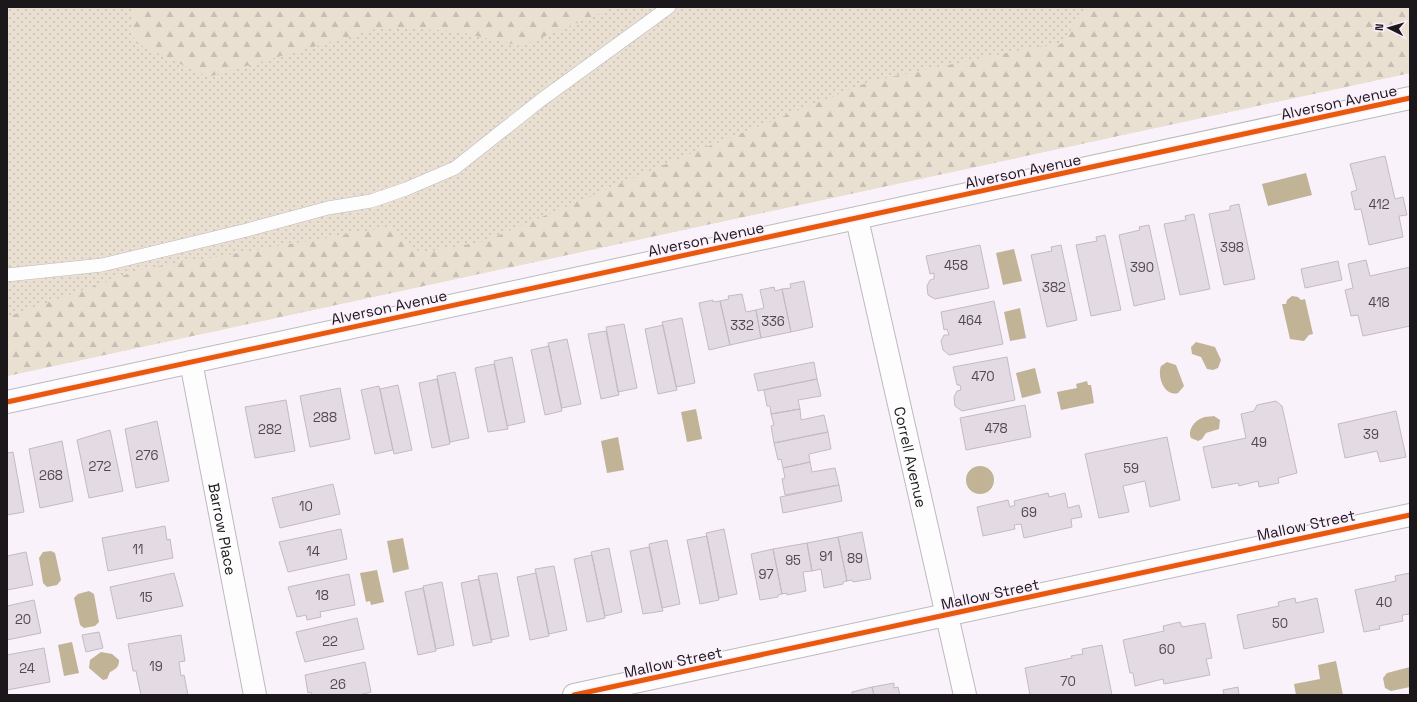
<svg xmlns="http://www.w3.org/2000/svg" width="1417" height="702" font-family="'Space Grotesk',sans-serif">
<defs>
<pattern id="green-dots" width="8" height="8" patternUnits="userSpaceOnUse"><rect width="8" height="8" fill="#e9e0d2"/><path d="M2 2h.1M6 6h.1" fill="none" stroke="#c7bfb4" stroke-width="1.8" stroke-linecap="round"/></pattern>
<pattern id="forest-firs" width="22" height="20" patternUnits="userSpaceOnUse"><rect width="22" height="20" fill="#e9e0d2"/><path d="M5 1l3.5 6h-7zM16 11l3.5 6h-7z" fill="#c7bfb4"/></pattern>
</defs>
<rect width="100%" height="100%" fill="#f9f2fa"/>
<path fill="url(#green-dots)" d="M7,7H1410V73L7,376Z"/>
<path fill="url(#forest-firs)" d="M131,7H609L601,13L521,46L455,31L383,27L208,77L134,42Z
M1086,7H1410V73L7,376V317L139,270L389,227L421,253L485,241L697,151L871,81L1030,48L1061,44Z"/>
<path fill="#c0b396" d="M1306,173L1312,195L1268,206L1262,184Z
M1014,249L1022,281L1003,285L996,253Z
M1292,296L1298,297L1301,300L1305,299L1313,334L1309,335L1304,341L1290,339L1282,304H1286L1287,300Z
M1020,308L1026,338L1010,341L1004,312Z
M1196,342L1215,347L1221,360L1218,368L1213,370L1207,369L1201,357L1192,354L1191,347Z
M1167,362L1176,365L1184,386L1178,393C1164,397 1157,376 1161,366Z
M1035,368L1041,393L1022,398L1016,373Z
M1087,381L1088,385H1091L1094,403L1061,410L1057,392L1077,388L1076,384Z
M696,409L702,439L687,442L681,412Z
M1214,416L1220,420L1219,429L1206,433L1202,439L1198,441L1191,438C1187,431 1195,420 1202,418C1205,416 1210,417 1214,416Z
M618,437L624,470L607,473L601,441Z
M966 480a14 14 0 1 1 28 0a14 14 0 1 1-28 0Z
M403,538L409,569L393,573L387,541Z
M51,551L55,553L61,580L57,585L47,587L43,583L39,558L43,552Z
M377,570L384,602L371,605L370,601L366,602L360,573Z
M89,591L94,594L99,622L95,626L84,628L80,625L74,598L78,594Z
M72,642L79,673L64,676L58,645Z
M101,652L112,654L119,660C119,667 116,669 110,672L107,679L103,680L89,668L90,660Z
M1336,661L1343,695H1296L1294,684L1320,679L1318,665Z
M1410,667V687L1391,691L1385,688L1383,678L1387,673Z"/>
<path fill="#e3dae4" stroke="#c1bcc2" d="M1385,156L1395,199L1403,197L1407,215L1399,216L1403,237L1369,245L1361,209L1355,210L1351,192L1357,190L1350,164Z
M1239,204L1255,279L1224,285L1209,214L1230,210V206Z
M1194,214L1210,289L1180,295L1164,224L1186,220L1185,216Z
M1149,225L1165,299L1134,306L1119,235L1140,230L1139,227Z
M1105,235L1121,310L1091,316L1076,245L1097,241L1096,237Z
M980,245L989,288L935,299L928,295L927,286L930,280L934,279V273L930,274L926,256Z
M1061,245L1077,320L1047,327L1031,255L1052,251L1051,247Z
M1366,260L1370,276L1410,267V326L1363,336L1358,315L1351,316L1345,290L1353,288L1348,264Z
M1338,261L1342,280L1305,288L1301,269Z
M804,281L813,327L791,332L782,289L791,288L790,284Z
M774,287L775,291L782,289L791,332L761,338L756,310L764,308L760,290Z
M742,294L746,312L756,310L761,338L730,345L720,301L729,299L728,296Z
M713,300V302L720,301L730,345L709,350L699,303Z
M994,301L1003,344L949,355L943,350L941,341L944,335H949L947,329L944,330L941,312Z
M682,318L695,383L676,387L662,322Z
M624,324L637,388L618,392L606,327Z
M663,325L677,390L658,394L645,329Z
M606,331L619,395L601,399L588,334Z
M567,339L581,404L562,408L548,343Z
M549,346L562,411L545,415L531,350Z
M512,357L525,422L507,426L494,361Z
M1007,357L1015,400L962,411L955,406L954,397L957,391L961,390L960,385H957L953,367Z
M814,362L817,379L758,391L754,374Z
M494,364L508,429L488,432L475,368Z
M455,372L469,438L450,442L437,376Z
M437,379L450,444L432,448L419,383Z
M817,379L821,396L798,400L800,409L771,414L770,406H767L764,390Z
M398,385L412,450L394,454L380,389Z
M379,386L393,450L375,454L361,390Z
M340,388L350,439L310,447L300,396Z
M286,400L295,451L255,458L245,407Z
M1276,401L1282,406L1297,473L1278,478L1279,483L1259,487L1258,481L1239,486L1238,483L1212,488L1203,447L1246,438L1241,414L1254,411L1257,405Z
M1025,405L1031,437L966,450L960,418Z
M800,409L801,420L824,415L828,432L774,443L771,426L774,425L771,414Z
M1396,411L1406,457L1380,462L1377,451L1345,458L1338,424Z
M157,421L169,481L136,488L125,429Z
M110,430L123,491L89,498L77,440Z
M828,432L831,449L809,454L810,462L783,468L781,459L778,460L774,443Z
M1167,437L1180,500L1150,507L1145,481L1123,486L1129,512L1099,518L1085,454Z
M62,441L73,501L40,508L29,449Z
M13,452L24,512L7,515V453Z
M810,462L812,472L835,468L839,485L785,495L782,479L785,478L783,468Z
M333,484L340,514L280,528L272,498Z
M839,485L842,501L783,513L780,497Z
M1048,493L1049,497L1065,493L1068,508L1079,505L1082,517L1071,519L1072,527L1024,538L1021,524L1014,525L1015,529L983,536L977,507L1008,500L1010,507L1015,505L1014,501Z
M165,526L167,540L170,539L173,558L108,571L102,538Z
M341,529L347,559L288,572L279,542Z
M724,529L737,594L719,598L706,533Z
M862,532L871,579L853,582L852,580L847,581L838,537Z
M707,536L719,600L700,604L687,540Z
M838,537L847,581L843,582V584L824,588L821,569L812,571L807,543Z
M667,540L680,604L662,608L649,544Z
M807,543L812,571L803,572L806,591L787,595V593L782,594L773,549Z
M649,547L663,611L643,614L630,551Z
M609,548L622,612L605,616L591,552Z
M773,549L782,594L778,595V597L760,600L751,554Z
M26,552L33,585L7,590V556Z
M592,555L605,618L587,622L574,559Z
M554,566L567,630L549,634L535,569Z
M174,573L183,606L117,619L110,587Z
M497,573L509,636L491,640L478,576Z
M536,573L549,636L530,640L517,577Z
M1410,573V614L1402,615L1403,621L1379,626L1380,629L1364,632L1355,590L1396,581L1395,576Z
M349,574L355,605L320,612L321,617L307,620L306,615L297,617L288,587Z
M479,579L492,642L473,646L461,583Z
M442,582L454,645L436,649L423,586Z
M423,588L436,651L418,655L405,592Z
M1295,598L1296,603L1317,598L1324,632L1244,649L1237,615L1279,606L1278,602Z
M34,600L41,633L7,640V606Z
M357,618L364,649L305,662L296,632Z
M1180,622L1182,627L1205,623L1212,658L1206,659L1210,675L1164,684L1163,679L1135,686L1133,673H1130L1123,640L1164,631L1163,626Z
M99,632L103,648L86,652L82,635Z
M181,635L185,661L179,662L181,676L184,675L188,695H141L136,671H133L128,644Z
M1102,645L1112,695H1030L1025,668L1072,658L1071,656L1083,654L1082,649Z
M44,648L50,682L7,690V655Z
M365,662L371,692L359,695H312L311,692L308,693L305,675Z
M894,683V688L898,687L900,695H874L872,687Z
M872,687L874,695H852V692Z
M1238,687L1239,695H1224L1223,690Z"/>
<g fill="none" stroke-linecap="round" stroke-linejoin="round">
<defs>
<path id="service" d="M7,275L102,265L247,230L328,208L371,201L406,189L455,168L541,100L669,7"/>
<g id="minor">
<path id="s1" d="M857,219L965,695"/>
<path id="s2" d="M191,362L255,695"/>
<path d="M7,402L1410,98"/>
<path d="M574,695L1410,515"/>
</g>
</defs>
<use href="#service" stroke="#beb8bf" stroke-width="14"/>
<use href="#minor" stroke="#beb8bf" stroke-width="24"/>
<use href="#service" stroke="#fefdfe" stroke-width="13"/>
<use href="#minor" stroke="#fefdfe" stroke-width="22"/>
<defs>
<path id="cycleway" d="M7,402L1410,98
M574,695L1410,515"/>
</defs>
<use href="#cycleway" stroke="#fceffd" stroke-width="8"/>
<use href="#cycleway" stroke="#e8590c" stroke-width="5"/>
</g>
<g text-anchor="middle" dominant-baseline="central" stroke-width="3" stroke-linejoin="round" paint-order="stroke">
<g font-size="13" fill="#4e494e">
<text x="1379" y="204">412</text>
<text x="1232" y="247">398</text>
<text x="956" y="265">458</text>
<text x="1142" y="267">390</text>
<text x="1054" y="287">382</text>
<text x="1379" y="302">418</text>
<text x="970" y="320">464</text>
<text x="773" y="321">336</text>
<text x="742" y="325">332</text>
<text x="983" y="376">470</text>
<text x="325" y="417">288</text>
<text x="996" y="428">478</text>
<text x="270" y="429">282</text>
<text x="1371" y="434">39</text>
<text x="1259" y="442">49</text>
<text x="147" y="455">276</text>
<text x="100" y="466">272</text>
<text x="1131" y="468">59</text>
<text x="51" y="475">268</text>
<text x="306" y="506">10</text>
<text x="1029" y="512">69</text>
<text x="138" y="549">11</text>
<text x="313" y="551">14</text>
<text x="826" y="556">91</text>
<text x="855" y="558">89</text>
<text x="793" y="560">95</text>
<text x="766" y="574">97</text>
<text x="322" y="595">18</text>
<text x="146" y="597">15</text>
<text x="1384" y="602">40</text>
<text x="23" y="619">20</text>
<text x="1280" y="623">50</text>
<text x="330" y="641">22</text>
<text x="1167" y="649">60</text>
<text x="156" y="666">19</text>
<text x="27" y="668">24</text>
<text x="1068" y="681">70</text>
<text x="338" y="684">26</text>
</g>
<g font-size="15" fill="#1b171b" stroke="#fceffd">
<text transform="translate(1339 102) rotate(-12)">Alverson Avenue</text>
<text transform="translate(1023 171) rotate(-12)">Alverson Avenue</text>
<text transform="translate(706 239) rotate(-12)">Alverson Avenue</text>
<text transform="translate(389 307) rotate(-12)">Alverson Avenue</text>
<text stroke="none"><textPath href="#s1" startOffset="244">Correll Avenue</textPath></text>
<text transform="translate(1306 525) rotate(-12)">Mallow Street</text>
<text stroke="none"><textPath href="#s2" startOffset="170">Barrow Place</textPath></text>
<text transform="translate(990 594) rotate(-12)">Mallow Street</text>
<text transform="translate(673 662) rotate(-12)">Mallow Street</text>
</g>
</g>
<rect width="1417" height="702" fill="none" stroke="#1b171b" stroke-width="16"/>
<g transform="translate(1389 28) rotate(275)" stroke="#fceffd" stroke-width="3" paint-order="stroke">
<path d="M0-3L7 15L0 10L-7 15Z" fill="#1b171b"/>
<text y="-6" font-size="11" font-weight="bold" text-anchor="middle" fill="#1b171b">N</text>
</g>
</svg>
